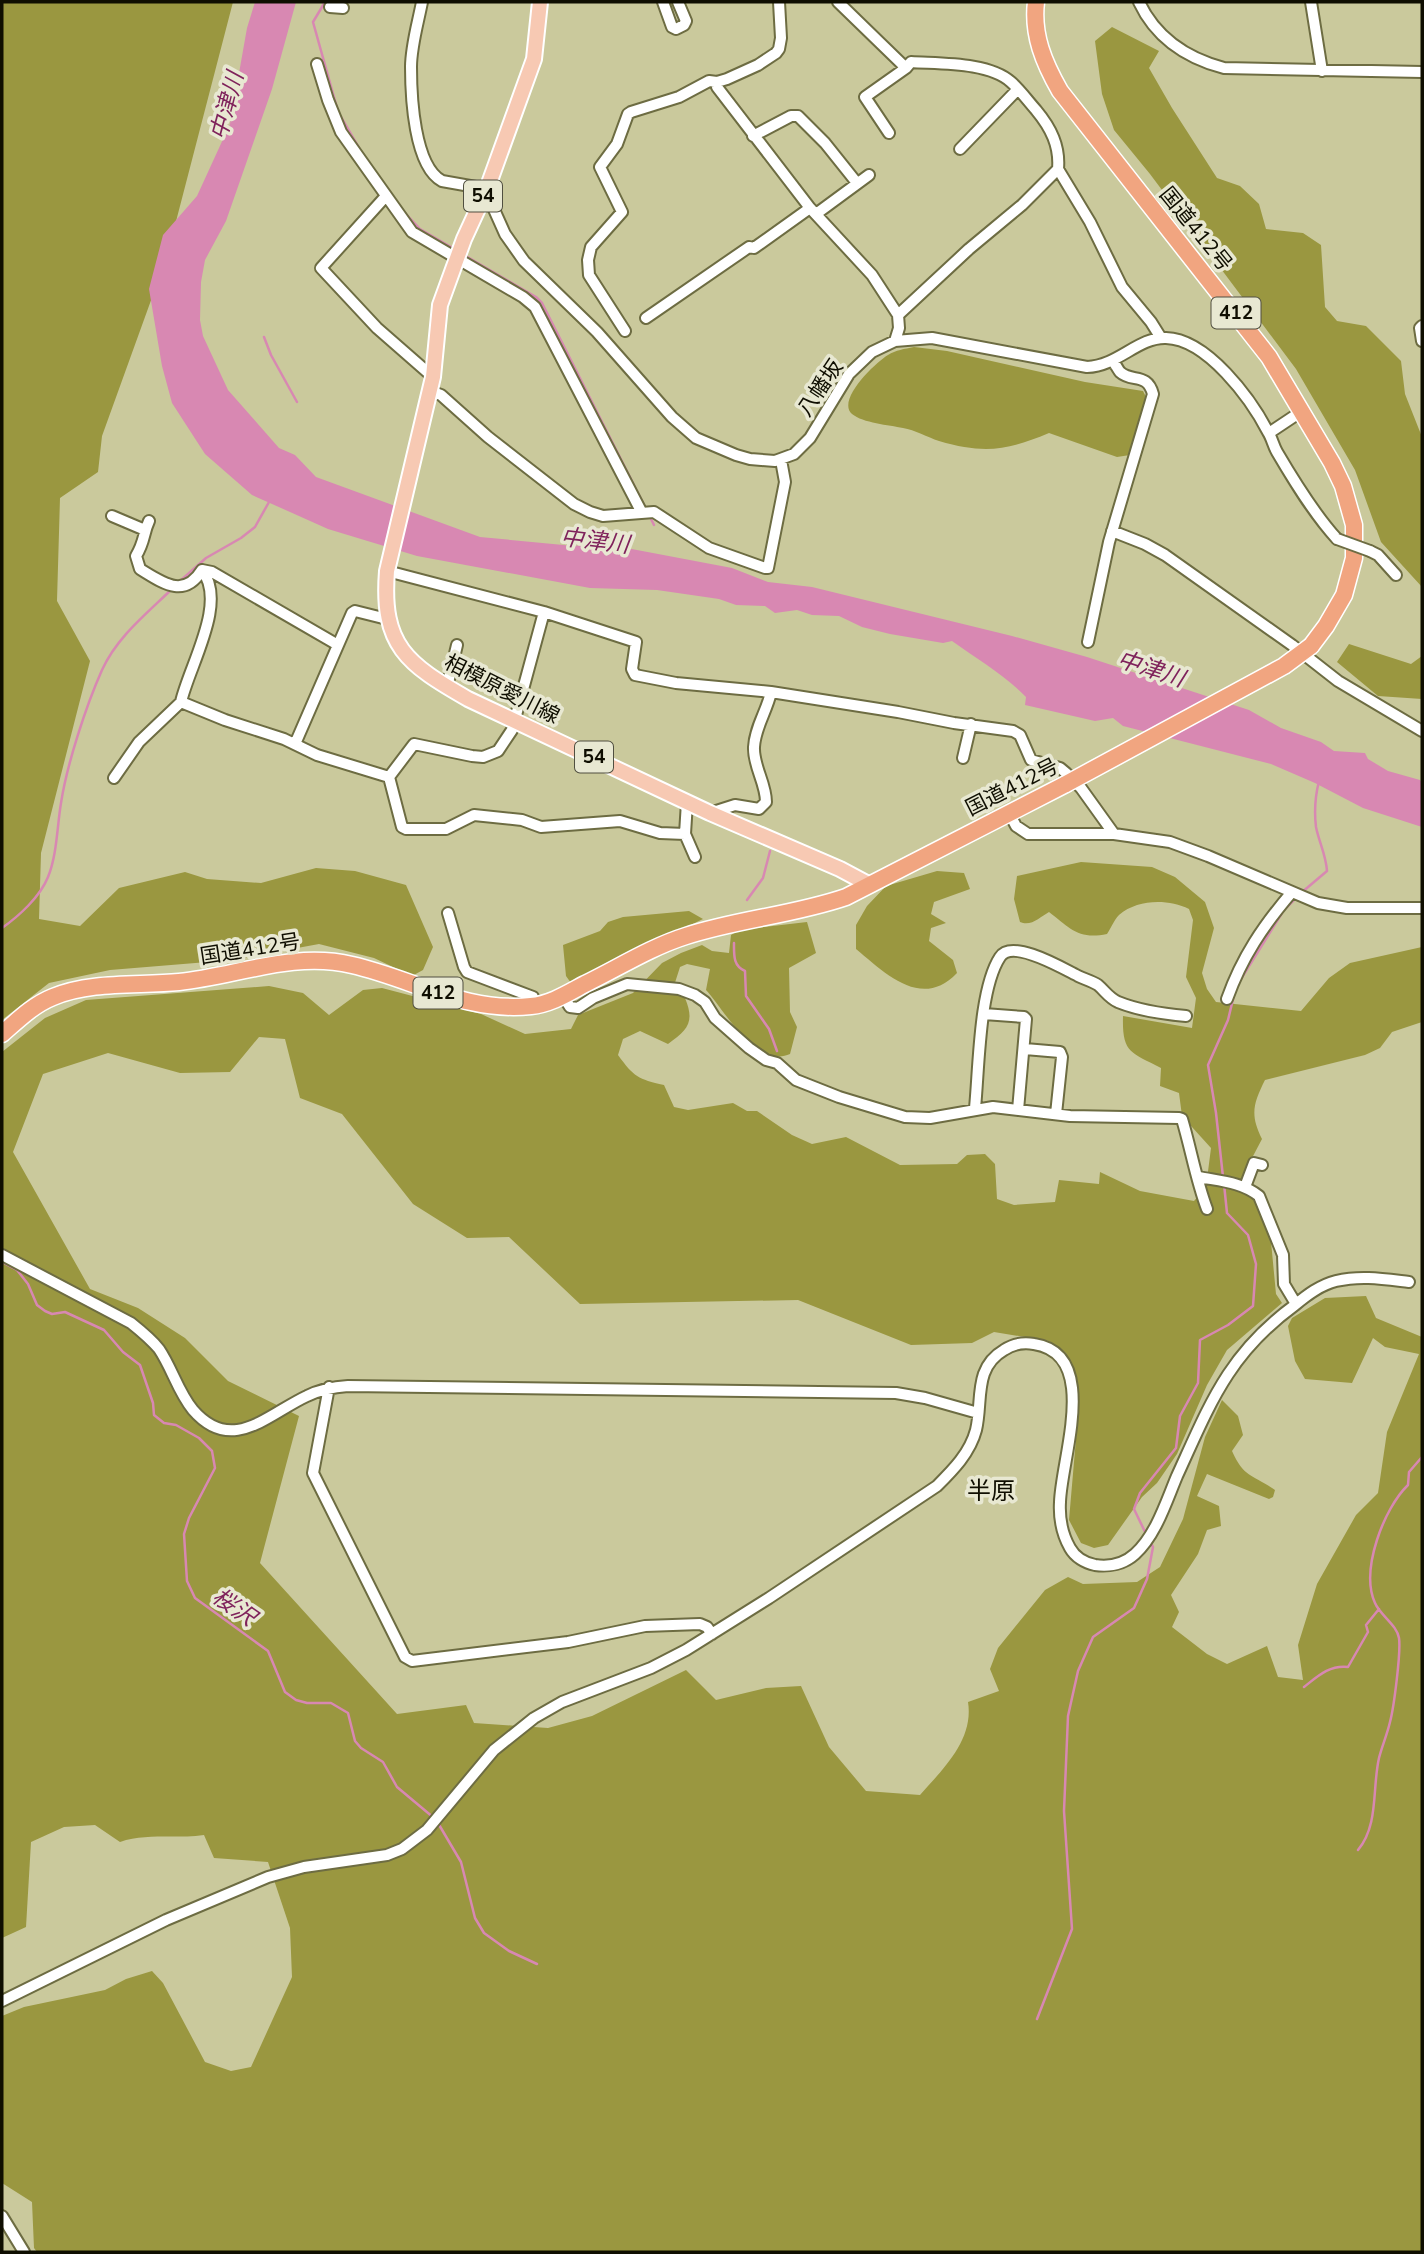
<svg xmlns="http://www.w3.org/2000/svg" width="1424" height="2254" font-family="'Nunito Sans','Noto Sans JP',sans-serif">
<rect width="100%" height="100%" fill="#cac99c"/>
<path fill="#9a9740" d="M2,2H233L167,256L102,436L98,472L60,498L57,601L90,661L41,853L39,919L80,926L119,888L185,872L207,879L261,883L316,868L355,871L406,885L433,947L423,970L412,976L374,958L319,944L232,960L110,970L49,983L2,1020Z
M1112,27L1159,51L1149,68L1172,108L1217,178L1240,186L1259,204L1266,229L1303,233L1321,245L1325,307L1337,321L1366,326L1401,361L1405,394L1422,437V587L1381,542L1355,470L1296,369L1150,174L1114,130L1102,94L1095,41Z
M914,347L947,351L1085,382L1143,391L1147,399L1130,455L1117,457L1049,433C1006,451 984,454 939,441C927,437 915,430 903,428C889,425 863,423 852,414C836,400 876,362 888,355C896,350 904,349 914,347Z
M1349,644L1411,664L1422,656V699L1378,696L1337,662Z
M1081,862L1152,867L1175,877L1205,902L1214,928L1202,973L1207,989L1216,1002L1301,1011L1329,978L1350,963L1422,947V1022L1392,1032L1380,1048L1365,1055L1265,1080C1253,1104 1250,1115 1262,1139L1242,1177L1244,1194L1256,1198L1270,1231L1276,1294L1282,1303L1227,1350L1207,1385L1177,1454L1157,1483L1142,1497L1108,1545L1094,1548L1081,1543L1069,1520L1079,1404L1077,1379L1066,1353L1049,1341L994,1332L972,1343L911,1345L798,1300L580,1304L509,1237L467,1238L413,1204L342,1114L300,1098L285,1039L259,1037L230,1072L180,1073L108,1053L43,1074L13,1152L90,1289L138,1308L185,1338L228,1381L299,1416L260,1563L397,1714L466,1705L474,1723L548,1728L592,1716L686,1670L716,1700L766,1688L801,1686L829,1747L866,1791L920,1795C943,1769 974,1740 968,1702L999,1691L990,1669L998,1648L1045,1590L1068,1577L1083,1584L1137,1582L1160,1567L1183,1519L1205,1437L1222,1400L1238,1416L1243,1435L1232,1451C1244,1478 1252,1474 1275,1490L1273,1497L1269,1499L1207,1474L1197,1496L1219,1506L1221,1526L1207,1530L1198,1554L1171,1595L1179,1612L1172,1627L1207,1654L1227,1664L1267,1646L1278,1677L1303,1680L1298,1645L1317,1584L1356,1515L1378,1493L1387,1432L1419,1354L1385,1347L1373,1338L1352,1383L1305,1379L1295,1361L1288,1326L1292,1318L1325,1298L1366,1296L1376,1318L1422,1337V2252H37L34,2248L32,2202L2,2183V2016L24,2007L105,1990L126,1979L152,1971L163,1983L205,2062L231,2071L251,2067L292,1977L290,1928L268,1862L214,1858L204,1835C176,1839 147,1833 120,1842L95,1825L64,1827L31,1842L26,1927L2,1938V1052L45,1018L86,1000L269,986L303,993L329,1015L363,990L382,988L481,1014L525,1034L571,1029L578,1015L633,993L662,963L681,953L702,945L712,951L729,953L731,935L739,930L807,922L816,953L789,968L790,1012L797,1027L790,1054C757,1069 724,1010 706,990L710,969L687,964L680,967L672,992L685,998C695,1022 688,1030 668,1044L640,1031L623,1039L618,1055C634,1077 638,1079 664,1085L674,1107L688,1110L733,1103L747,1111H757L792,1135L812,1144L846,1137L900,1165L957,1164L967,1155L985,1154L995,1164L997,1199L1014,1205L1055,1202L1059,1180L1099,1184L1100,1172L1140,1191L1194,1201L1206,1187L1211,1148L1182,1116L1179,1093L1160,1086L1161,1068C1130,1052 1122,1053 1123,1016L1192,1028L1196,998L1186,977L1193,920L1189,909C1168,899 1138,899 1119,915C1114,920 1111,928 1107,934C1078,940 1070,928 1049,912C1040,917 1031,927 1020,922L1014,899L1017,876Z
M937,871L964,873L970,889L934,902L931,914L946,923L931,928L929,941L953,960L957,973C922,1010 886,974 856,949V925L867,906L886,886Z
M689,911L703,919L571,983L566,976L563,945L600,931L608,922L623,917Z"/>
<path fill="#d888b2" d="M255,2H296L272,89L226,221L205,260L201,282L200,320L203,336L228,390L279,448L295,455L316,477L480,537L574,546L600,543L732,568L768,582L812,587L1012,636L1087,657L1249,710L1281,728L1321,742L1334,751L1365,753L1368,759L1388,771L1420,780L1422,783V827L1363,808L1315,783L1271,764L1123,726L1113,718L1095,721L1025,705L1026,697C1005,675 978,660 952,641L943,643L890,634L862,627L839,616L812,615L797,610L775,613L765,606L736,605L719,599L657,590L590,588L417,556L328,529L252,495L205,454L172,403L162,366L149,289L163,235L197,196L230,124L247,28Z"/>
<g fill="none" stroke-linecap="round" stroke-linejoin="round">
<path stroke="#d888b2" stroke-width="2.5" d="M325,2L313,22L337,108
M341,117L359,148
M405,213L420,229L456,250
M464,255L536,297L542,303L646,509
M264,337L271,355L297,402
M649,515L654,525
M179,582L206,558L241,538L255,527L269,502
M1301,893L1327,871C1326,855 1319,842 1316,827C1314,811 1315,797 1319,781
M747,900L763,878L770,851
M1286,908L1296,898
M2,928C19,916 40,897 48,877C57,855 57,827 61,803C67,764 86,706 102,670C117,637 146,614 172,589
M734,943C734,955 733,966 745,971L746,996L769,1029L777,1051
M1241,979L1282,913
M1223,1177L1216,1113L1208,1065L1228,1020L1235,991
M2,1262L17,1270L28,1284L37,1305L45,1311L52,1314L65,1312L104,1330L123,1352L140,1365L153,1403L154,1415L164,1423L176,1425L199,1438L212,1451L215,1468L189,1518L184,1534L187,1581L195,1598L268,1651L285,1692L296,1700L307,1703H331L348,1713L355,1741L361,1748L383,1762L397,1787L434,1818
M1147,1536L1134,1509L1140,1493L1176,1448L1180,1416L1198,1383L1200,1340L1228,1325L1253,1306L1256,1264L1248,1235L1227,1213L1224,1184
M1304,1687C1318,1676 1329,1665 1348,1667L1368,1632L1366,1625L1379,1609
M438,1823L461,1862L475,1918L484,1933L509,1951L537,1964
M1358,1850C1379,1825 1372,1788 1379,1758C1382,1746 1387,1735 1390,1722C1394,1707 1401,1652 1399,1638C1397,1625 1380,1615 1375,1603C1360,1570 1384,1508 1408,1485L1409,1472L1422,1457
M1037,2019L1072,1929L1064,1811L1068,1716L1078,1671L1093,1637L1134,1608L1147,1579L1153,1547L1150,1542"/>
<defs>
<path id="minor" d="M422,2C418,23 411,46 411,67C411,96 414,166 442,181L487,189
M663,2L672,27L676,29L684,25L686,21L678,2
M838,2L906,68L911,62C940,64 989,62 1011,82C1020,90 1028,101 1036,110C1051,128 1060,146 1058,169
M1139,2C1156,38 1186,58 1224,68L1422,72
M1311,2L1322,71
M330,7L343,8
M317,64L328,100L341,132L412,232L523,297L535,307L642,513
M717,82V87L810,208L872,275L898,315L969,249L1022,205L1058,169L1090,222L1122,287L1151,322L1161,338
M889,133L865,97L906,68
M753,136L791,116H798L825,143L857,183
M960,149L1018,89
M484,195L492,205L505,234L524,261L597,332L672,417L696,438L736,455L750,459L775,461L794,454L810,438L849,374L872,352L895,341L932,338L1087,367C1118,366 1138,337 1166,338C1207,339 1251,399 1268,432C1272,438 1273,445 1277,452C1294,481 1314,514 1337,539
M386,196L321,268L377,328L433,377
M816,214L869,175
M646,318L749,247L754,248L810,208
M1422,326L1420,328L1422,341
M625,331L589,275L588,260L591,247L622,212L600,167L617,144L628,114L631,112L679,97L709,81L717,82L727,79L758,65L776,53L779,49L781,38L779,2
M895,341L899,328L898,315
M430,391L441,395L488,437L574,504L590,512L603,516L654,512L709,548L765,568H768L785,482L781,460
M1269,433L1302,411
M112,516L145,530
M149,521C143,534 145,541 136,556L140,569C163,583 184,599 202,570
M1112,531L1145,544L1165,555L1292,645L1338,681L1422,731
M1370,551L1378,555L1396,575
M387,571L544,612L512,730L498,751L483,757L472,756L414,744L389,777
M544,612L636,642L632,669L635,675L676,683L771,692C767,711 755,727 754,747C753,766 766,783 766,802L759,809L735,805L710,813
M1088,642L1109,542L1153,394C1147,372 1132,383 1120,372C1119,371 1114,362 1113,362
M338,645L212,572L202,570C228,603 189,666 181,702L225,720L284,739L317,755L389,777L402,827L406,829H446L474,815L522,820L541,827L620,821L660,833L685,834
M447,687L457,645
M771,692L898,712L954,723L1013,731L1020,735L1031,760L1060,768L1066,773L1081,788L1114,834
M295,744L352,613L355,611L387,619
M963,758L971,724
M114,778L139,742L181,702
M687,802L685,834L695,857
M1009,813L1016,826L1028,834H1114L1170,842L1208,856L1318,903L1347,908H1422
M448,913L464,967L467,972L533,997L535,1006
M563,996L570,1007L578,1008L593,998L627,984L679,989L695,995L705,1002L715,1018L749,1048L766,1060L777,1063L796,1080L839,1097L905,1117L930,1118L993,1107L1070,1116L1179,1118L1182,1119C1191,1149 1196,1180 1207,1209
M1227,999C1242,957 1263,926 1292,892
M984,1014L1024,1017L1026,1019L1018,1110
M1025,1049L1060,1052L1062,1057L1056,1114
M975,1108C979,1068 979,989 1000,957C1012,938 1064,969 1078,976C1084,979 1092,981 1098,985C1105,991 1109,998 1118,1002C1140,1011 1163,1014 1186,1016
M1199,1177C1219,1181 1242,1182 1259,1196L1283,1255L1284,1284L1296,1304
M1245,1187L1254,1163L1262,1165
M2,1255L131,1323C141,1331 151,1339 159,1349C172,1368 178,1392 193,1410C232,1455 268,1414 307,1396C321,1389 333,1387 348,1386L896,1393L925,1398L978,1413
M329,1387L313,1473L405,1657L412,1661L568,1642L645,1626L700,1624L707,1627L712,1634
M2,2001L166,1920L268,1877L304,1867L387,1855L402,1849L427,1830L494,1750L534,1718L562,1702L651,1668L686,1650L769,1598L937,1486C953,1470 970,1453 976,1430C983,1401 973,1368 1004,1350C1013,1344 1023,1342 1034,1344C1101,1354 1061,1459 1060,1502C1059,1519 1062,1534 1070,1548C1075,1557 1085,1563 1095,1565C1109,1567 1124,1564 1135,1554C1156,1535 1166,1502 1177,1476C1210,1404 1228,1354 1295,1305C1307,1295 1320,1285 1336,1281C1361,1275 1384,1279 1409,1282
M2,2216L24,2252"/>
<path id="major" d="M540,2L534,59L487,189L464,239L440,305L433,377L387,571C381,646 407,664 468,699L710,813L840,869L870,885"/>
<path id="highway" d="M1036,2C1032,35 1044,63 1060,91L1269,357L1332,463L1343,486L1354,525V558L1344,595L1326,626L1311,646
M2,1034C18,1020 33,1005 53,997C91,981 138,986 179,982C237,976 293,951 352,965C414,979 465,1013 531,1006C551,1004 568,993 585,984C618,968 651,947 686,936C738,919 794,915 846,897L1066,784"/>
</defs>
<use href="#minor" stroke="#6d6c42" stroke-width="14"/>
<use href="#major" stroke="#fff" stroke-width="18"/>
<use href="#highway" stroke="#fff" stroke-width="19"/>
<use href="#minor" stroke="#fff" stroke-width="10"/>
<use href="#major" stroke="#f7c9b3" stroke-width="14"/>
<use href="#highway" stroke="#f1a580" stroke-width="16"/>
<defs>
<path id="minor-bridge" d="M1337,539L1370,551"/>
<path id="highway-bridge" d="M1066,784L1284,666L1311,646"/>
</defs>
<use href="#minor-bridge" stroke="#6d6c42" stroke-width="14" stroke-linecap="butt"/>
<use href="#highway-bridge" stroke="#fff" stroke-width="19" stroke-linecap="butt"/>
<use href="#minor-bridge" stroke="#fff" stroke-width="10"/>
<use href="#highway-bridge" stroke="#f1a580" stroke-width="16"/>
</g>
<g text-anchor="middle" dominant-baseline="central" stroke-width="7" stroke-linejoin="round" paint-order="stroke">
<g fill="#e8e8d2" stroke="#504f40" stroke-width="2">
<rect x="464" y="180.5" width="38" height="31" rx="5"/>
<rect x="1211.5" y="297.5" width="49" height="31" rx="5"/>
<rect x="575" y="741.5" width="38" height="31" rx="5"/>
<rect x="413.5" y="977.5" width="49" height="31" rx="5"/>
</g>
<g font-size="19" font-weight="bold" fill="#0f0e01">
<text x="483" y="196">54</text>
<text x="1236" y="313">412</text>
<text x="594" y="757">54</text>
<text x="438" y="993">412</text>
</g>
<g font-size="21" fill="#0f0e01" stroke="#e8e8d2">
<text transform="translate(1196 229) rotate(51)">国道412号</text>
<text transform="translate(820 388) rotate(-56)">八幡坂</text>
<text transform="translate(502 689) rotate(27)">相模原愛川線</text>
<text transform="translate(1012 787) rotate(-27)">国道412号</text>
<text transform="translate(250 949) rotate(-9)">国道412号</text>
</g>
<g font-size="23" font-style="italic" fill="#7f225b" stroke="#e8e8d2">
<text transform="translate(227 106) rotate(-75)">中津川</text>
<text transform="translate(595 541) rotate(7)">中津川</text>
<text transform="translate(1151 669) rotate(18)">中津川</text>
<text transform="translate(234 1607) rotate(35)">桜沢</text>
</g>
<g font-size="24" fill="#0f0e01" stroke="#e8e8d2">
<text x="991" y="1491">半原</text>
</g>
</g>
<rect width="1424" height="2254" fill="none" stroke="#0f0e01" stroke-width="7"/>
</svg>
